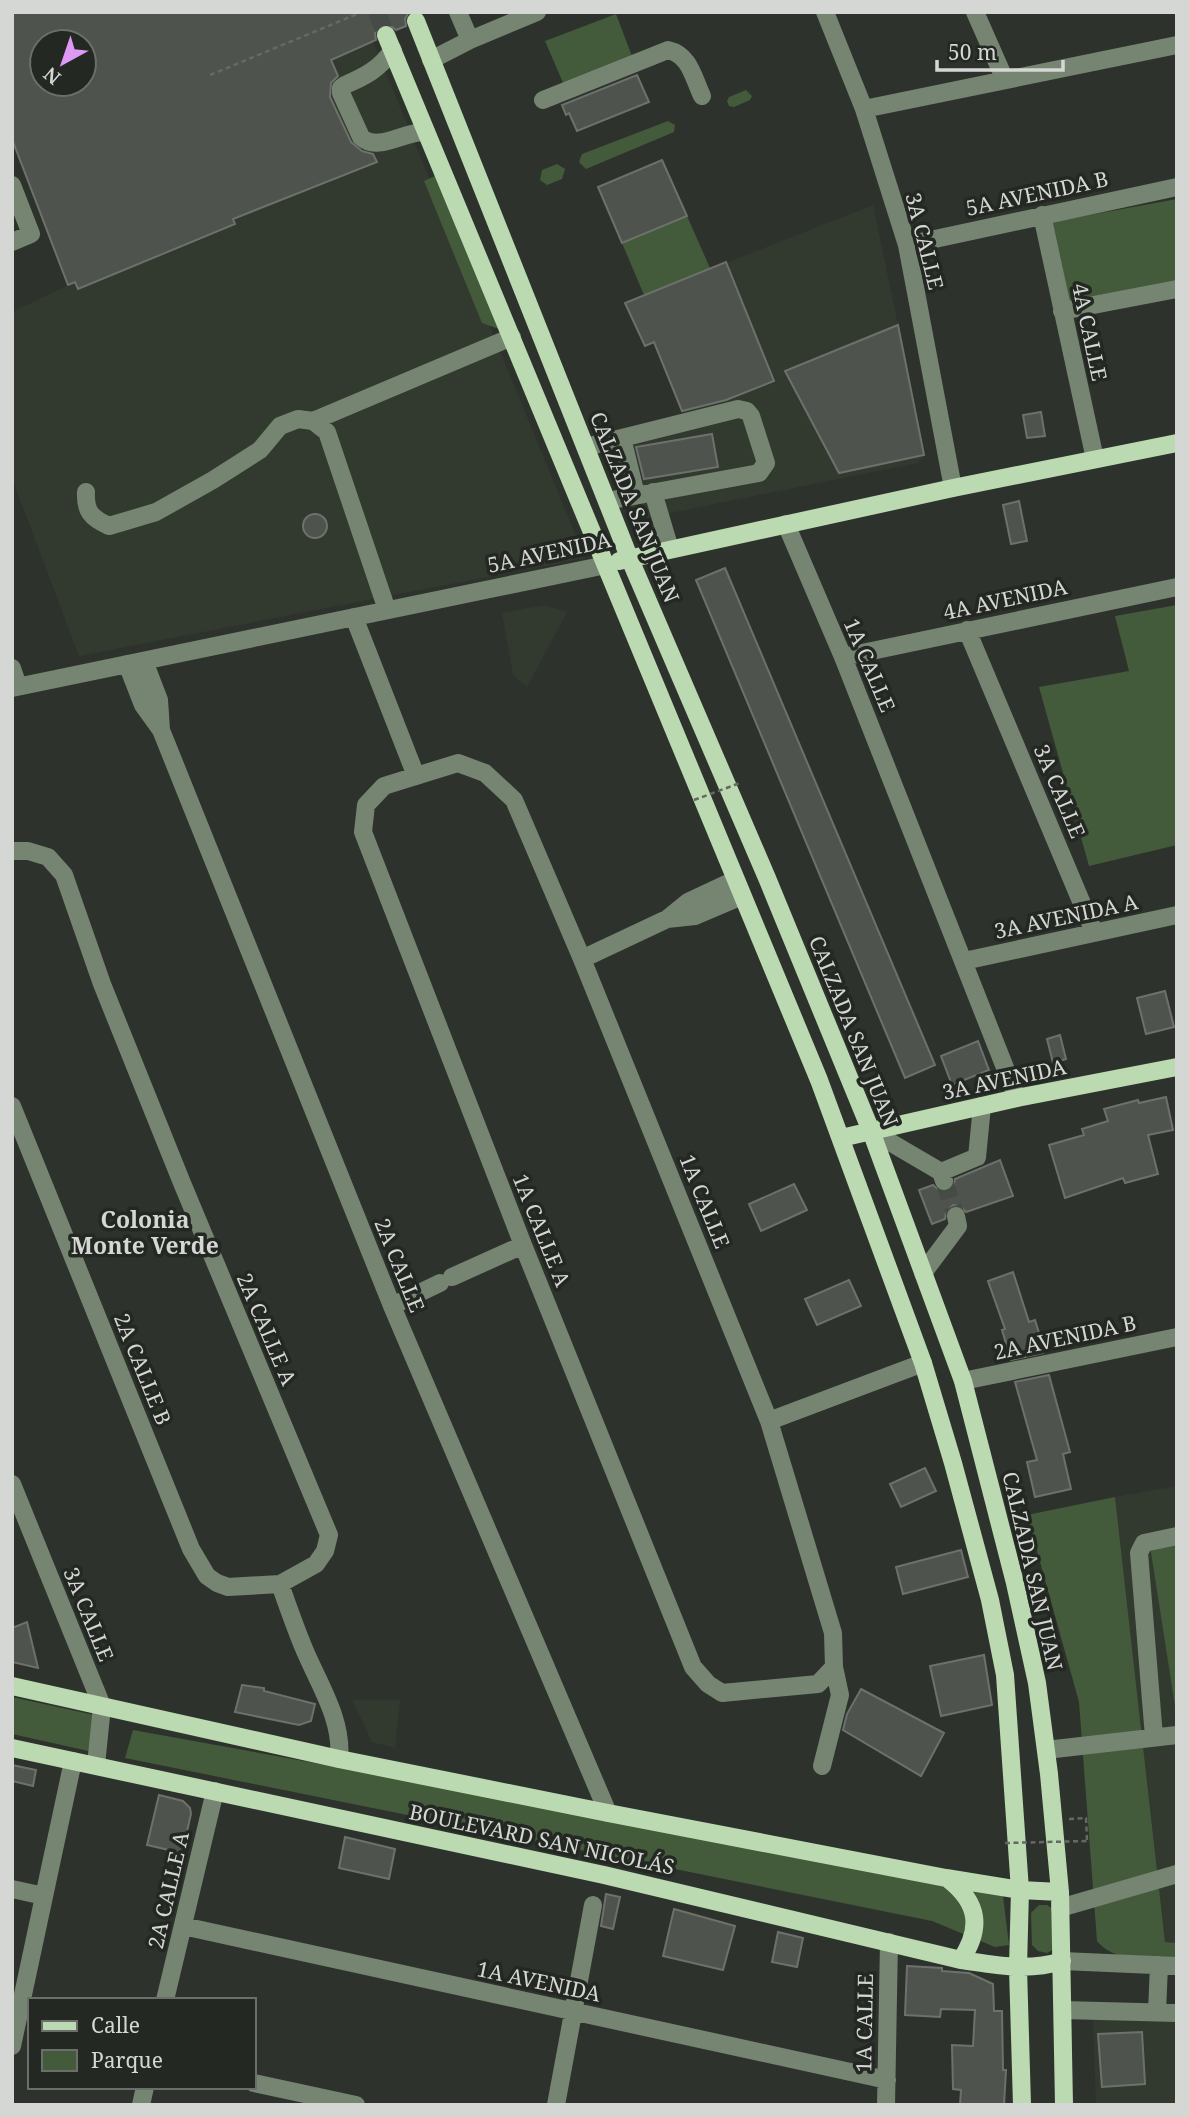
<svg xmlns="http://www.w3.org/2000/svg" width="1189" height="2117" font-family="'Noto Serif',serif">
<rect width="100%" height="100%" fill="#2e322d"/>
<path fill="#323a2f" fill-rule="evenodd" d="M12,12H361L585,558L79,656L12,478V312L79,280ZM42,42H84V84H42Z
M873,205L925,454L918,463L635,520L607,431L684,416L654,342L645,346L625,303Z
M545,605L567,612L527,687L513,675L502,613Z
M1177,1486V1943L1165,1942L1115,1497Z
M352,1700H400L395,1748L372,1742Z
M1093,2018H1177V2105H1096Z"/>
<path fill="#435a3b" d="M616,14L633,59L564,85L545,41Z
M746,90L752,96L750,100L734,107L729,106L727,101L729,97Z
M668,121L675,125L674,132L586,169L579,162L582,154Z
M557,164L565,169L562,179L547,185L540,180L542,170Z
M437,175L499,329L482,323L424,181Z
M1177,199V281L1066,301L1051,222Z
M687,216L710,268L644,295L622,243Z
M1177,605V845L1089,866L1039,687L1129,671L1115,616Z
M1115,1497L1165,1942L1177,1943V1957C1150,1957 1116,1964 1097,1941L1079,1702L1027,1515Z
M1177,1542V1706H1175L1150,1546Z
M12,1697L108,1718L102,1754L12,1734Z
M133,1730L1002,1888L1009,1945L995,1947L932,1921L125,1758Z
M1039,1905H1047L1054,1910V1949L1047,1953L1038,1951L1032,1945L1031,1913Z"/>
<path fill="#4f534d" stroke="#6d716b" stroke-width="2" fill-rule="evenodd" d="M12,12H409L405,19L406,26L396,30L388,24L381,25L375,33L376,40L331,60L338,76L331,83L330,97L351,142L362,151L373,154L377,162L233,219L235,224L78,289L75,282L68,285L12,139ZM42,42H84V84H42Z
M637,75L649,102L577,131L569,113L566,115L562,105Z
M662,160L687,216L622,243L598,187Z
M726,262L774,381L726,400L682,411L654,342L645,346L625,303Z
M898,325L924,455L839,473L785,371Z
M1041,412L1045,436L1027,438L1023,415Z
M712,434L718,467L644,479L636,447Z
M1019,501L1027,541L1011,544L1003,505Z
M303 526a12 12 0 1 1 24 0a12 12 0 1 1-24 0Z
M725,568L935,1065L905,1078L696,580Z
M1165,991L1174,1027L1146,1034L1137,998Z
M1060,1035L1066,1059L1053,1063L1047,1039Z
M978,1041L989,1070L952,1085L941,1056Z
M1166,1097L1173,1130L1148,1135L1158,1174L1125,1183L1123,1178L1065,1198L1049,1145L1084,1135L1082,1129L1108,1121L1104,1109L1138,1100L1139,1103Z
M1000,1160L1013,1196L966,1212L960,1206L953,1205L946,1212L945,1219L932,1224L919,1190L933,1185L941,1192L948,1191L953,1188L955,1179Z
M794,1184L807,1210L761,1231L749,1204Z
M1013,1272L1029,1322L1035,1320L1044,1349L1043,1353L1011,1360L1002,1330L1005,1329L988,1281Z
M849,1280L861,1306L817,1325L805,1299Z
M1049,1375L1070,1452L1063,1454L1071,1489L1035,1497L1027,1462L1037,1460L1015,1382Z
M925,1468L936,1491L901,1507L890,1484Z
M961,1550L968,1577L903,1594L896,1567Z
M27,1622L38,1668L12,1662V1628Z
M984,1655L992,1705L941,1716L930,1666Z
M242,1685L264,1688V1691L315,1704L311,1721L299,1725L235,1712Z
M861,1689L944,1733L921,1776L843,1730L847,1714Z
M12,1765L36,1770L33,1786L12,1781Z
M159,1795L183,1801L190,1808L191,1814L182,1853L147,1845Z
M345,1837L395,1849L389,1879L339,1868Z
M606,1894L620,1897L613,1929L601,1926Z
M674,1909L735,1926L723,1970L663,1956Z
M778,1932L803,1938L797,1967L772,1962Z
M907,1966L942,1968V1971L969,1973L993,1984L994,2011H1002L1003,2070H1006L1004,2105H960L961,2090L953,2089L952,2045L973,2046L975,2010L941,2009L940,2017L905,2015Z
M1142,2032L1145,2084L1102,2087L1098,2034Z"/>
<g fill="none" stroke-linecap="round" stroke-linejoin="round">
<path stroke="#474b46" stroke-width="18" stroke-dasharray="18 9" stroke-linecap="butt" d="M944,1181L956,1216"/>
<path stroke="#474b46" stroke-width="18" stroke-dasharray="18 9" stroke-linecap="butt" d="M377,12L386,35"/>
<path stroke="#656864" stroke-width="2.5" stroke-dasharray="5 3.5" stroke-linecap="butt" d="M210,75L362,12
M1069,1819L1086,1818L1087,1841"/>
<path stroke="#768571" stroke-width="18" d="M458,12L470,40
M825,12L864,109L907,245L953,488
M975,12L1005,80
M393,50C379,69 366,76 345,85L341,88V93L361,137C378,153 406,130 426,132
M431,60L470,40L537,12
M543,100L668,50C690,55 693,77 702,96
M864,109L1177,45
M12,185L31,234L12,242
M1042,215L1095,459
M907,245L1177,187
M1062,311L1177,289
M313,421L512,337
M622,438L636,495
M586,447L738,409L747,411L751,416L766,463L759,473L607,501
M86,492C85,511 91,518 109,526L156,512L213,480L260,450L280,426L298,419L313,421L327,432L387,610
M653,492L670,549
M786,524L843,657L1017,1098
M354,617L416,776
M967,630L1094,932
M843,657L1177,587
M144,661L159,700L161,730
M127,664L143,705L161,730L392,1306L608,1813
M12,668L18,686
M12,688L606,565
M12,851H28L48,857L64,875L102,984L182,1183L329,1535L325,1551L316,1564L280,1584L228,1587L217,1583L207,1576L191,1549L12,1106
M667,919L695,916L742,896
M582,959L667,919L688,902L735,880
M964,961L1177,915
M871,1131L941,1172L944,1181
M941,1172L977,1157L982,1106
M923,1273L958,1226L956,1216
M452,1277L523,1245
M392,1306L440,1283
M963,1381L1177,1337
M769,1421L923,1363
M12,1484L102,1706L96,1765
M280,1584C288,1607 296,1630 305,1651C320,1686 343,1721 339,1759
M1154,1737L1139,1553L1144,1543L1177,1536
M1046,1750L1177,1735
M822,1766L840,1695L834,1667L833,1633L769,1421L582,959L514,800L485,773L458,763L384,786L366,805L363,832L523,1245L693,1667L708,1684L722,1693L818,1684L834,1667
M12,1889L44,1896
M1060,1908L1177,1874
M183,1926L887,2080
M1062,1961L1177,1966
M165,2000L215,1791
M1063,2010L1177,2013
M1157,2012L1159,1965
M12,2046L73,1761
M254,2083L356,2105
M141,2105L145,2087
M556,2105L593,1905
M886,2105L889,1942"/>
<path stroke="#bcdab1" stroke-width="18" d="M416,21L629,557L767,878L871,1131L963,1381L1015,1583L1037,1683L1049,1774L1060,1892L1064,2105
M386,35L819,1080L923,1363L953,1463L990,1600L1005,1675L1020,1890L1018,1968L1022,2105
M619,561L953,488L1177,443
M841,1138L1017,1098L1177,1067
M12,1686L339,1759L608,1813L946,1878L1020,1890L1060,1892
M12,1748L604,1875L961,1960C996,1965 1027,1972 1062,1961
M948,1879C979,1903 982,1928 961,1960"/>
<path stroke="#656864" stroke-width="2.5" stroke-dasharray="5 3.5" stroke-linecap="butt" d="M694,800L740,783
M1005,1843L1087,1841"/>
</g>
<g text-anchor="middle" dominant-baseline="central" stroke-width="7" stroke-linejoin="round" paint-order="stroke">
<g font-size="21" fill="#d5d7d4" stroke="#242823">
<text transform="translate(1037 193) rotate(-12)">5A AVENIDA B</text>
<text transform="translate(925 241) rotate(76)">3A CALLE</text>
<text transform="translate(1090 332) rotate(78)">4A CALLE</text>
<text transform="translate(635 507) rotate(68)">CALZADA SAN JUAN</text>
<text transform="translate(549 552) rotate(-12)">5A AVENIDA</text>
<text transform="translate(1005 599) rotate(-12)">4A AVENIDA</text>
<text transform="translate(870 665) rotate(67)">1A CALLE</text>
<text transform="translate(1060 791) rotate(67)">3A CALLE</text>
<text transform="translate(1066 916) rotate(-12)">3A AVENIDA A</text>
<text transform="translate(854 1031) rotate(68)">CALZADA SAN JUAN</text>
<text transform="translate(1004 1079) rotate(-12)">3A AVENIDA</text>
<text transform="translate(705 1201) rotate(68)">1A CALLE</text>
<text transform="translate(542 1230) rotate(68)">1A CALLE A</text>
<text transform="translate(400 1265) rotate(68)">2A CALLE</text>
<text transform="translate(267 1329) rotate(67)">2A CALLE A</text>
<text transform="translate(1065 1337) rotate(-12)">2A AVENIDA B</text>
<text transform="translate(143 1369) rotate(68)">2A CALLE B</text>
<text transform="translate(1033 1571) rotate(77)">CALZADA SAN JUAN</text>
<text transform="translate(89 1614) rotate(68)">3A CALLE</text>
<text transform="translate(542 1839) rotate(12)">BOULEVARD SAN NICOLÁS</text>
<text transform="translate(168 1890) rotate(-77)">2A CALLE A</text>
<text transform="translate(539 1981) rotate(12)">1A AVENIDA</text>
<text transform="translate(864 2023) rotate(-89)">1A CALLE</text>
</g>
<g font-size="23" font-weight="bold" fill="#d5d7d4" stroke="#242823">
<text x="145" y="1219">Colonia<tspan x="145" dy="26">Monte Verde</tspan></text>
</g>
</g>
<rect width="1189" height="2117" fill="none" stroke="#d5d7d4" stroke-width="28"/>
<rect x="28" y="1998" width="228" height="91" fill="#242823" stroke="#6b6e6a" stroke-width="2"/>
<rect x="42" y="2021" width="35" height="10" fill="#bcdab1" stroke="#6b6e6a" stroke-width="2"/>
<text x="91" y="2033" font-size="21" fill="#d5d7d4">Calle</text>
<rect x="42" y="2050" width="35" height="21" fill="#435a3b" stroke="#6b6e6a" stroke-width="2"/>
<text x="91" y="2068" font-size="21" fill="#d5d7d4">Parque</text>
<g transform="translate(63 63) rotate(220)"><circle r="33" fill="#242823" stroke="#6b6e6a" stroke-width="2"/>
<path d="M0-5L12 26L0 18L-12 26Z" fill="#dd99f3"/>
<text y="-10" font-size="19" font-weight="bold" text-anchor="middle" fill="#d5d7d4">N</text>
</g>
<path d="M937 60v10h126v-10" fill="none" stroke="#d5d7d4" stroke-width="3.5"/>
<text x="948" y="60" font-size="21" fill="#d5d7d4" stroke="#242823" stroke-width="5" paint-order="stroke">50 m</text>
</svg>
